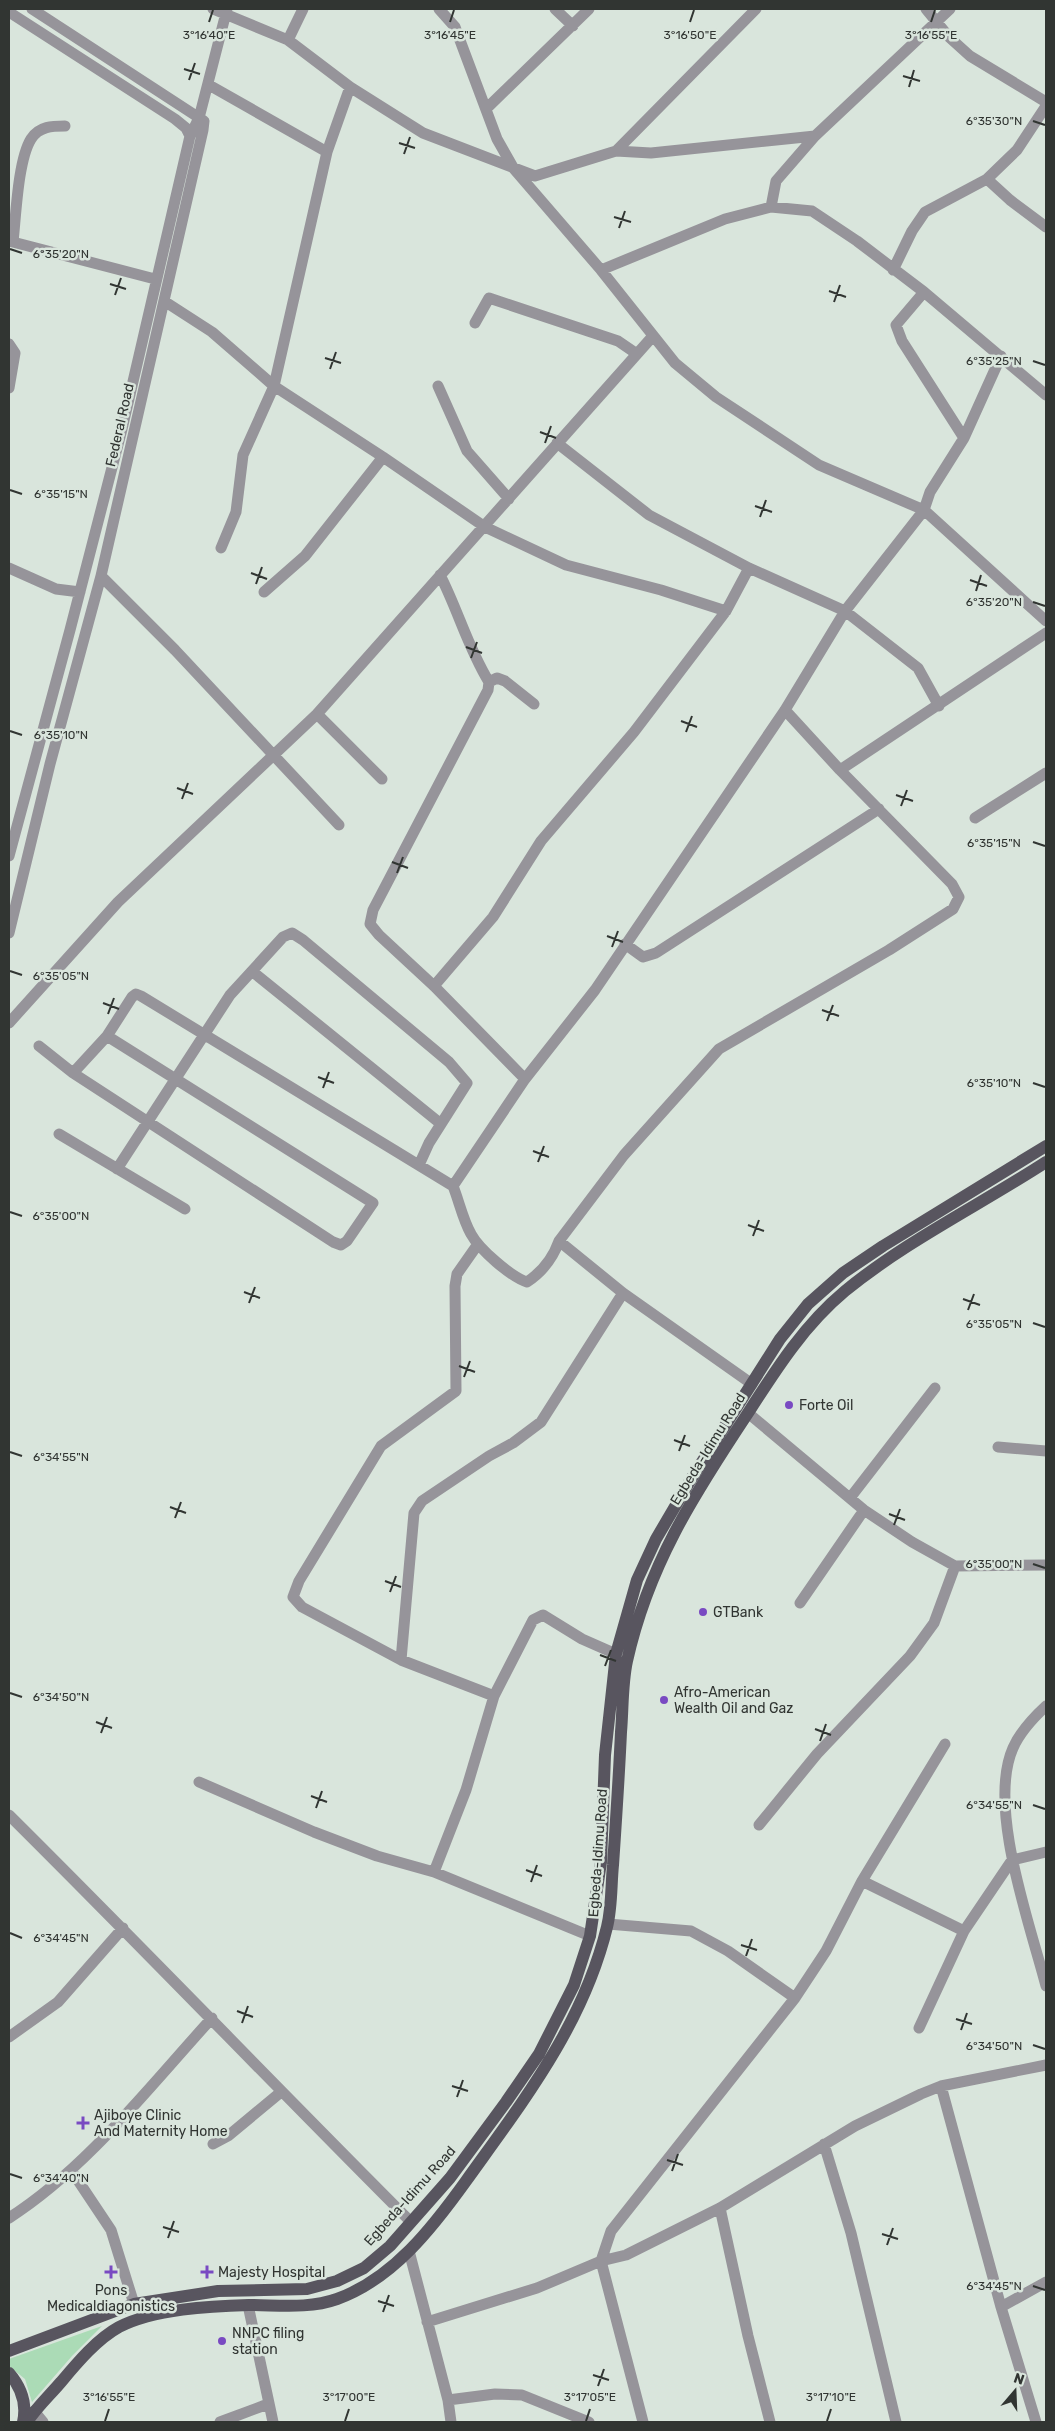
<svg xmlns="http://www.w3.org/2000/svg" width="1055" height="2431" font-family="Rubik,sans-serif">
<rect width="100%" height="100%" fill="#d9e5dc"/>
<path fill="#abdbb6" d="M102,2326L72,2356L32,2402L25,2379L9,2366V2359Z"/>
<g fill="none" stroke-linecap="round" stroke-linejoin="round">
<path stroke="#96949a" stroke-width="11" d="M213,9L288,40L350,87L423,133L535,176L616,151L651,153L815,136
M439,9L455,27L497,139L514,169L601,270L675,363L716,397L819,465L924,510L1046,621
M555,9L573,26
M926,9L949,37L970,56L1046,102
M9,12L175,119L186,128L190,136
M288,40L303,9
M209,85L327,152
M1046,106L1017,150L987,179L1010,200L1046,227
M487,108L589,9
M616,151L756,9
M771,207L776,181L815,136L950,9
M9,241L155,279
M13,242C16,215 18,160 31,139C39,126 53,126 65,126
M601,270L725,219L771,207L812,211L857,241L924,292L1046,395
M893,270L912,231L925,212L987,179
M924,292L896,325L902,341L964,438
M164,301L212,332L274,386L383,457L485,527L566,565L661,590L726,611
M475,323L489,298L618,341L637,354
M9,344L15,353L9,388
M438,386L467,451L509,499
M557,443L649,515L749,568L845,611L918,668L939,706
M221,548L236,512L243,455L274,386L327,152L350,87
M9,568L56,589L80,592
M440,575C458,610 468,648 489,682L488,690L373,910L370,924L379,935L434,986L525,1079
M101,576L175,650L339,825
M264,592L305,556L383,457
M489,682L497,678L505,681L534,704
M317,714L382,779
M840,770L1046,633
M975,818L1046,773
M9,856L70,630L122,429L190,136L199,118L227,9
M9,933L50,764L101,576L203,130L204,121L32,9
M625,944L643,957L656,953L879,809
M253,972L441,1124
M434,986L493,917L541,841L634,732L726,611L749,568
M9,1023L118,902L317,714L653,336
M107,1036L373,1203L347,1241L341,1245L333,1242L73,1073L107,1036L132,997L136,994L141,996L453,1186C459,1201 463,1220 471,1234C479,1249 511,1277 527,1282C542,1272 553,1258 559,1241L624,1155L719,1049L889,950L953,909L959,897L952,884L840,770L785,710
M39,1046L73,1073
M59,1134L185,1209
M117,1169L230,995L283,937L292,933L303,940L449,1062L467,1083L429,1143L419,1165
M453,1186L525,1079L595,990L785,710L845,611L924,510L930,492L964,438L1001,356
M559,1241L623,1293L752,1384
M478,1244L457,1274L455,1286L456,1391L381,1446L299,1581L293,1597L302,1607L401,1660L494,1696
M748,1413L864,1510L912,1542L955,1566L1046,1565
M998,1447L1046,1451
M850,1498L935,1388
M800,1603L864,1510
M401,1660L414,1513L422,1501L489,1456L513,1443L541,1422L623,1293
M1046,1706C1033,1718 1020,1732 1013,1748C987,1807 1030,1924 1046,1986
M199,1782L314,1832L377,1856L434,1872L590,1936
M9,1815C144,1949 276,2087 411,2222
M759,1825L817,1754L910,1656L934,1623L955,1566
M434,1872L466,1790L494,1696L533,1620L543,1615L582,1639L616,1654
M862,1881L964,1931
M608,1924L691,1931L728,1951L795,1998
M919,2028L964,1931L1012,1860L1046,1852
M9,2037L58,2002L123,1928
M941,2086L1001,2307L1036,2422
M213,2144L228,2136L281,2092
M824,2144L851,2233L896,2422
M71,2170L111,2230L134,2304
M720,2208L748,2336L770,2422
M9,2218C86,2169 150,2086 212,2018
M409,2251L448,2400L451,2422
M248,2305L273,2422
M1001,2307L1046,2282
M427,2322L537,2288L601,2261L626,2255L720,2208L855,2126L921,2094L941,2086L1046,2065
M448,2400L495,2394L522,2395L589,2422
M34,2411L43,2422
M220,2422L268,2404
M643,2422L601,2261L611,2231L795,1998L826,1951L862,1881L945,1744"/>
<path stroke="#58555f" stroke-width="12" d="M9,2351L134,2304L218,2291L307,2289L337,2281L364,2268L390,2246L450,2178L506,2102L539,2054L574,1985L590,1936L601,1862L605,1755L616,1654L637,1580L656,1539L690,1481L780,1339L808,1304L843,1273L883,1246L1046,1146
M9,2373C21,2387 27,2404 23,2422
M27,2422C36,2408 50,2395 61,2382C77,2363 97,2339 119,2327C154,2309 210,2306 249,2305C279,2305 309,2309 337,2299C393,2279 433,2227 466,2181C524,2100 583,2025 607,1927C612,1907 611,1885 613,1865C616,1821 619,1776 621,1732C623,1709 622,1684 627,1661C648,1566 693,1496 746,1416C775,1371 803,1326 845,1291C906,1241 980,1205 1046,1162"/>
</g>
<path fill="none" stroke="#313532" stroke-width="2" d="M209,22L213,10M450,22L454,10M690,22L694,10M931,22L935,10M184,69L200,74M903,76L920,81M189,80L195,63M909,87L914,70M1033,121L1045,125M399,143L415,148M404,154L410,137M614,217L631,222M619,228L625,211M10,249L22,253M110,284L126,289M829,291L846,297M115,295L121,278M834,302L840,285M325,358L341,363M1033,361L1045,365M330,369L336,352M540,432L556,438M545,443L551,426M10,490L22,494M755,506L772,512M760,517L766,500M251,573L267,579M970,580L987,586M256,584L262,567M976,591L981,575M1033,602L1045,606M466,647L482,653M471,658L477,642M681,721L697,727M10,731L22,735M686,732L692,716M177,788L193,794M896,795L913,801M182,799L188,783M901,806L907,790M1033,842L1045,846M392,862L408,868M397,873L403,857M607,936L623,942M612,947L618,931M10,971L22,975M103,1003L119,1009M822,1010L839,1016M108,1014L114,998M827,1021L833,1005M318,1077L334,1083M1033,1083L1045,1087M323,1088L329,1072M533,1151L549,1157M538,1162L544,1146M10,1212L22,1216M748,1225L764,1231M753,1236L759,1220M244,1292L260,1298M963,1299L980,1305M249,1303L255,1287M968,1310L974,1294M1033,1323L1045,1327M459,1366L475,1372M464,1377L470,1361M674,1440L690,1446M679,1451L685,1435M10,1452L22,1456M170,1507L186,1513M889,1514L905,1520M175,1518L181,1502M894,1525L900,1509M1033,1564L1045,1568M385,1581L401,1587M390,1592L396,1576M600,1655L616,1661M605,1666L611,1650M10,1693L22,1697M96,1722L112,1728M815,1729L831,1735M101,1733L107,1717M820,1741L826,1724M311,1796L327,1802M1033,1805L1045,1809M316,1808L322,1791M526,1870L542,1876M531,1882L537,1865M10,1933L22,1938M741,1945L757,1950M746,1956L752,1939M237,2011L253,2017M956,2019L972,2024M242,2023L248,2006M961,2030L967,2013M1033,2045L1045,2049M452,2086L468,2091M457,2097L463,2080M667,2160L683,2165M672,2171L678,2154M10,2174L22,2178M163,2227L179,2232M882,2234L898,2239M168,2238L174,2221M887,2245L893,2228M1033,2286L1045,2290M378,2301L394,2306M383,2312L389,2295M593,2375L609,2380M598,2386L604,2369M105,2421L109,2409M345,2421L349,2409M586,2421L590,2409M827,2421L831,2409"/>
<g fill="#794ac2" stroke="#d9e5dc" stroke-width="2">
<circle cx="789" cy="1405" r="5"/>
<circle cx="703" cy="1612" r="5"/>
<circle cx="664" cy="1700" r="5"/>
<path d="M80.5 2115.5h5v5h5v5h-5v5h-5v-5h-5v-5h5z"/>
<path d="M108.5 2264.5h5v5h5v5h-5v5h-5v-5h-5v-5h5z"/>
<path d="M204.5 2264.5h5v5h5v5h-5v5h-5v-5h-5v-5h5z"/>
<circle cx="222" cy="2341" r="5"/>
</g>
<g text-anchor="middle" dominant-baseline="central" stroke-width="5" stroke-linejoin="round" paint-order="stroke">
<g font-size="14" fill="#313532" stroke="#d9e5dc">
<text transform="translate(120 425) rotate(-77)">Federal Road</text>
<text transform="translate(708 1449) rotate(-58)">Egbeda-Idimu Road</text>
<text transform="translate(598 1853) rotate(-86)">Egbeda-Idimu Road</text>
<text transform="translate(410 2196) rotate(-48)">Egbeda-Idimu Road</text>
</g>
<g font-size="14" fill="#313532" stroke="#d9e5dc" text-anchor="start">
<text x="799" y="1405">Forte Oil</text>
<text x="713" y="1612">GTBank</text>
<text x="674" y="1692">Afro-American<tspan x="674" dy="16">Wealth Oil and Gaz</tspan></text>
<text x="94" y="2115">Ajiboye Clinic<tspan x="94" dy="16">And Maternity Home</tspan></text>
<text x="218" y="2272">Majesty Hospital</text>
<text x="111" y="2290" text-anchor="middle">Pons<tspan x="111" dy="16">Medicaldiagonistics</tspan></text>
<text x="232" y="2333">NNPC filing<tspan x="232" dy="16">station</tspan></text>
</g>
</g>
<g font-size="12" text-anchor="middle" fill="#313532" stroke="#d9e5dc" stroke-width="5" stroke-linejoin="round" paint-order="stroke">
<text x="209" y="39">3°16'40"E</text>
<text x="450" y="39">3°16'45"E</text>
<text x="690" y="39">3°16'50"E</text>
<text x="931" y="39">3°16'55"E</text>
<text x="994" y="125">6°35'30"N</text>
<text x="61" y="258">6°35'20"N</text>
<text x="994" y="365">6°35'25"N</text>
<text x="61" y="498">6°35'15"N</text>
<text x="994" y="606">6°35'20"N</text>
<text x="61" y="739">6°35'10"N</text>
<text x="994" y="847">6°35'15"N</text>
<text x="61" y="980">6°35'05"N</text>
<text x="994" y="1087">6°35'10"N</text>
<text x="61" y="1220">6°35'00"N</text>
<text x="994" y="1328">6°35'05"N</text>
<text x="61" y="1461">6°34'55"N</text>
<text x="994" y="1568">6°35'00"N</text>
<text x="61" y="1701">6°34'50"N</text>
<text x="994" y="1809">6°34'55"N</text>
<text x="61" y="1942">6°34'45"N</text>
<text x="994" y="2050">6°34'50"N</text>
<text x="61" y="2182">6°34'40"N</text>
<text x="994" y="2290">6°34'45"N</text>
<text x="109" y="2401">3°16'55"E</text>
<text x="349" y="2401">3°17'00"E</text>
<text x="590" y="2401">3°17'05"E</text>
<text x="831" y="2401">3°17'10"E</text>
</g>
<rect width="1055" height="2431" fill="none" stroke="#313532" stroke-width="20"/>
<g transform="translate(1015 2391) rotate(19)" stroke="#d9e5dc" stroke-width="4" paint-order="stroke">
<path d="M0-4L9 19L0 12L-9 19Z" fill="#313532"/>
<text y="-8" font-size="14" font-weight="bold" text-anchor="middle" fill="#313532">N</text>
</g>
</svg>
